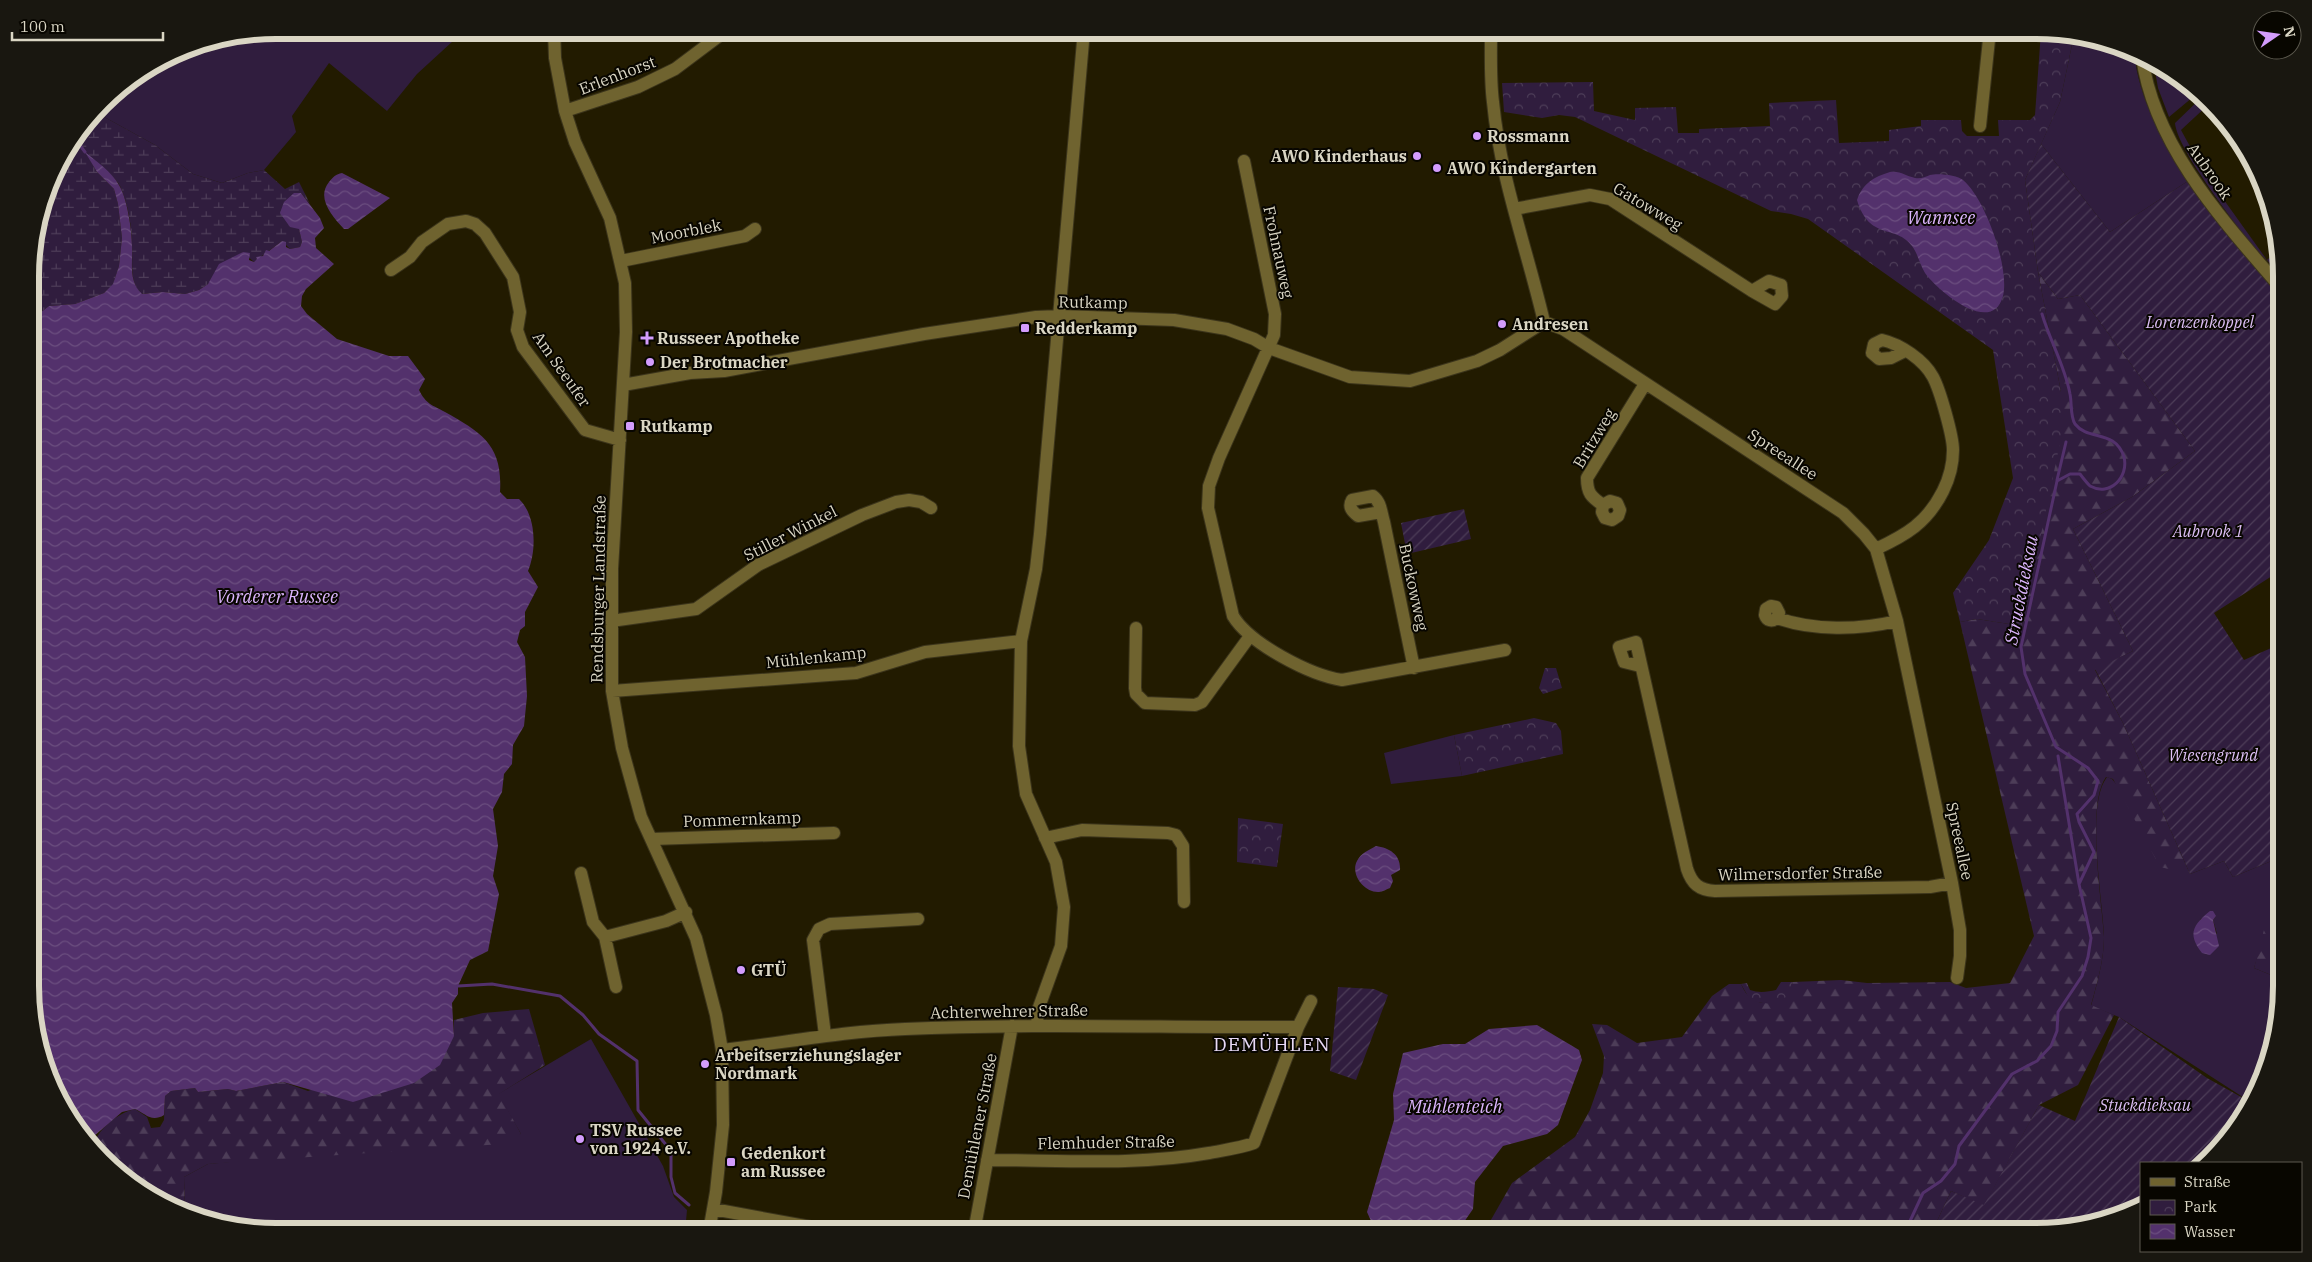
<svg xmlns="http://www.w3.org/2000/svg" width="2312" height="1262" font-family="'IBM Plex Serif',serif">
<defs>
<pattern id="forest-firs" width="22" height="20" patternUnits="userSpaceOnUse" patternTransform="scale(1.25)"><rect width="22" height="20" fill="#301d3e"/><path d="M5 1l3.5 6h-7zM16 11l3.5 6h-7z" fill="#4d3d58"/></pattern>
<pattern id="wetland-marsh" width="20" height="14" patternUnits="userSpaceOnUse" patternTransform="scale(1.25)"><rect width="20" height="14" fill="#301d3e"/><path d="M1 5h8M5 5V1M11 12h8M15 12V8" fill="none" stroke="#4d3d58"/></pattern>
<pattern id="park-crowns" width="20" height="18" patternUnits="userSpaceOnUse" patternTransform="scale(1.25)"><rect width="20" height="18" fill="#301d3e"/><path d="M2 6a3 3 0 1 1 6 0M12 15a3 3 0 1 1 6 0" fill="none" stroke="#4d3d58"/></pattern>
<pattern id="garden-furrows" width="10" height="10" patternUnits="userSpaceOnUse" patternTransform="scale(1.25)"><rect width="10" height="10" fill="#301d3e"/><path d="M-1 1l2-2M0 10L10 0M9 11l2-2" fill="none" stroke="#4d3d58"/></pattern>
<pattern id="water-waves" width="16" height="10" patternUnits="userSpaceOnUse" patternTransform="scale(1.25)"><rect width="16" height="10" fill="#53316c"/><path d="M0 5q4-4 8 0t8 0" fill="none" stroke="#6b4e7f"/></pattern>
</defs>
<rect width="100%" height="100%" fill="#221b00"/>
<path fill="#301d3e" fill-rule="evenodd" d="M276,30H465L417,74L387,111L329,63L292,116L296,132L264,170L248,173L222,183L193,174L155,145L97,113L113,91L182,49Z
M2074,35L2100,38L2134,52C2139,101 2163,140 2188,181L2110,232L2041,144L2060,102Z
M2153,60L2199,92L2169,117L2158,88Z
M2203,96L2209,104L2181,130L2204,172L2267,260L2255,250C2237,225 2177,150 2175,123Z
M1454,735L1462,776L1391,784L1384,753Z
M2107,777L2112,779L2190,874L2224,861L2233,877L2281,857V901L2275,902L2254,968L2281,979V1002L2274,1050L2252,1103L2119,1017L2091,1006C2097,983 2104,960 2104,937C2103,901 2085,805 2107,777ZM2216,916L2213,920L2217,934L2200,919Z
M591,1039L663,1166L674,1197L687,1210L685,1232H275L212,1224L185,1212L184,1177L208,1164L521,1134L498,1094Z"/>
<path fill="url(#forest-firs)" d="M2038,272L2058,299L2080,295L2195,451L2132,497L2073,529L2133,651L2095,670L2123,723L2190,874L2160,867L2113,779L2106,777C2086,804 2102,902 2104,937C2104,960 2097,983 2091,1005L2114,1015L2078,1085L2039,1105L1984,1206L1951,1191L1932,1232H1484L1512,1183L1575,1137L1590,1110L1603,1073L1604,1056L1592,1024L1607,1025L1637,1043L1682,1037L1712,996L1729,984H1741C1750,1005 1763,1006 1783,999L1793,982L1841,980L1867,983L1950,982L1966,988L2010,983L2034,936L1960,622L1977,619L2022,626L2061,392Z
M2281,901V979L2254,968L2270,907L2275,902Z
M529,1009L545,1065L499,1094L521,1134L502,1144L208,1164L184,1177L185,1212L153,1199L102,1160L92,1148C97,1130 117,1113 135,1109L147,1117L151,1128L160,1127L164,1120L165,1096L171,1091L195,1088L198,1092L228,1089L236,1091L283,1082L308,1091L454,1036V1020L483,1013Z
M1041,1230H1132L1040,1232Z"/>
<path fill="url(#wetland-marsh)" d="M97,113L155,145L193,174L222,183L248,173L264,170L285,189L299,182L310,204L301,193L299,229L302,242L300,247L290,249L282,241L254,262L243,252L229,261L208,284L199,290L185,294L163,292L141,294C129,281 133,263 132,246C132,228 128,203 120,186C115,176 95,162 87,154L97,172L114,189L118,204L122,238L119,266L113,285L104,293L75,304L49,306L32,319V244L55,167Z"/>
<path fill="url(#park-crowns)" d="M2041,31L2074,35L2060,102L2025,180L2038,272L2061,392L2062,433L2022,626L1977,619L1960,622L1953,593L1989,540L2013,478L1993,350L1808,219L1791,214L1771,211L1575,117L1559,115L1542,118L1504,112L1502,83L1593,82L1594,111L1635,120V108L1676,107L1678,133H1699V129L1770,126L1769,103L1836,100L1839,143L1889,141V130L1921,126V120H1961L1962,131L1967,136H1999L1998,120H2030L2035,115Z
M1545,668H1556L1562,688L1543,694L1539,688Z
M1534,718L1556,723L1561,731L1563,754L1462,776L1454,735Z
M1238,818L1283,824L1277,867L1237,862Z
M1781,982H1793C1791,986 1789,993 1786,997C1778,1006 1760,1004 1750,1000L1741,984L1747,983L1750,990C1758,993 1768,992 1776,990Z"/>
<path fill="url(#garden-furrows)" d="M2041,144L2110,232L2188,181L2281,294V593L2272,576L2214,613L2244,660L2278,645L2281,655V857L2233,877L2224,861L2190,874L2123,723L2095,669L2133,651L2073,529L2132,497L2195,451L2080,295L2058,299L2038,272L2025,180Z
M2279,249L2281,277L2267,260Z
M1464,509L1471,539L1407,554L1401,523Z
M1338,987L1374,989L1388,995L1356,1080L1330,1071Z
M2119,1017L2207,1078L2252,1103L2210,1160L2206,1163H2141V1207L2100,1224L2052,1231L1932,1232L1951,1191L1984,1205L2039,1105L2075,1121Z"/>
<path fill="url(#water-waves)" d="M85,152C96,161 112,172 119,185C127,198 132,230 132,246C133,263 128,281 142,294L163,292L185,294L199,290L208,284L219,264L243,252L250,253L249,260L254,262L257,259L256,257L263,256L266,250L269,251L282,241L286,242V247L290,249L300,247L302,242L299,229L290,227L280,213L284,202L294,193H301L320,218L324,228L315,238L316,248L334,264L306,289L302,296L301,306L307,314L337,339L389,356H408L425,379L419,390C426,404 432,405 445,412C482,433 503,445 500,492L507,499H519C536,515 537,550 528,571L538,587L525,612V626L520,630L517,642L525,657L527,696L524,726L513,745L512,764L504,774L502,792L493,809L498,846L493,876L499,894L488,951L470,960L458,986V994L452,1003L454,1036L440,1065L414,1083L353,1102L283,1082L236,1091L228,1089L198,1092L195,1088L171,1091L165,1096L164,1115C151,1123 145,1113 135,1109L122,1112L87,1142L71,1123L43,1066L32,1018V319L49,306L75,304L104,293L113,284L119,266L122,238L118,204L114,189L97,172Z
M1890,172C1902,171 1905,176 1915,178C1921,179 1925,177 1930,175C1938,173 1957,175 1963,180C1985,198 2010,268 2003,296C1992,337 1937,290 1925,273C1920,265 1918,254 1912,246C1896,224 1869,241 1857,200C1863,183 1874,177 1890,172Z
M342,173L390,198L348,229H344C332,216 316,198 329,182C333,177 336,174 342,173Z
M1376,846C1390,848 1401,855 1400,870L1391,875L1393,881L1390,888C1387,889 1382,892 1379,892C1364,893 1350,874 1357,861C1361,853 1369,850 1376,846Z
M2210,911H2213L2216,916L2213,920L2219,946L2210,955L2202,953C2187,934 2193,925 2210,911Z
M1537,1025L1579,1050L1582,1060L1558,1125L1547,1134L1503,1146L1475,1182L1473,1209L1457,1232H1376L1367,1212L1394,1120L1393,1094L1403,1053L1443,1044H1465L1489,1029Z"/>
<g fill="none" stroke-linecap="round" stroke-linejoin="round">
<path stroke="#53316c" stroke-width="3" d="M76,140L85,152
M2057,480L2066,442
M2058,756L2079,884
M458,986L492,984L560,996L583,1015L599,1034L637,1061L638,1110L671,1151V1177L675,1193L689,1205
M1909,1232L1910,1221L1923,1193L1941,1181L1955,1164L1959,1146L2012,1074L2037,1061L2051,1046L2057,1031L2058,1012L2082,976L2088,957L2091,938L2079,884L2094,852L2079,822L2077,814L2094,795L2098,781L2088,768L2056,747L2025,674L2021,647L2057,481L2070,474H2080C2083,478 2087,483 2090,486C2110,497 2129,477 2124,457C2115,429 2088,441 2075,424C2070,416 2072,403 2070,394C2065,366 2050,341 2042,314"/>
<defs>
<path id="minor" d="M554,30L555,58L565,111L575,142L610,218L625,283L626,332L612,569V691L622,748L641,817L696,938L716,1015L722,1050L723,1125L716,1192L709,1232
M1491,30C1491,54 1490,79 1493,102C1500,177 1527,249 1544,322
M1616,30H1617
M2142,56C2153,145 2225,223 2281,288
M565,111L638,87L675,69L727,30
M1980,126L1990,30
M1244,161L1275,314L1274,335L1219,458L1209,486L1208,508L1233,616C1250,644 1310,675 1342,680L1505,650
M1514,209L1590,195L1610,199L1752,291L1775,304L1782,296L1781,285L1769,281L1752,291
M621,261L745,236L755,229
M391,270L410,257L422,242L448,224L466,221L475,224L485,233L513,277L520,312L517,330L523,347L585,430L620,440
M1544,322L1563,329L1843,513L1864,534L1876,549L1897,621L1952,883L1960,930V956L1957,978
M623,385L690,373L724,371L924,334L1036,317L1060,316L1174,320L1227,329L1254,339L1269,348L1350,377L1410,381L1477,361L1500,350L1544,322
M1603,505L1602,512L1605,518L1612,520L1618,516L1620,510L1617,503L1610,501L1603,505C1591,497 1587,493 1587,478L1645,384
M1381,512L1358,516C1352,511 1348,507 1352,500L1373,496C1381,502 1381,512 1384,522L1410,649L1414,668
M1876,549C1906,535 1927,523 1943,491C1949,479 1953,464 1953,450C1953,436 1940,390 1933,377C1924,360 1900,344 1882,340L1874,344L1872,353L1879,359L1891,358L1905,351
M1777,618L1779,613L1776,607L1771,606L1766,609L1765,615C1767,621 1772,622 1777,618C1814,631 1859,630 1897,621
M611,621L696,609L758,565L862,515L896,502L909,500L921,502L931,508
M1136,628L1135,688L1136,694L1145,703L1195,705L1202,702L1250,636
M1640,666L1624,662L1619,647L1636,642L1687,869C1692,884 1699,890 1715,891L1930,887L1952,883
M612,691L856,673L925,652L1021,641
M1045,838L1082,830L1168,833L1176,835L1183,846L1184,902
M652,839L834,833
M581,873L593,922L605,937L616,987
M605,937L666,921L686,912
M1037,1026L1038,1010L1061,946L1064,907L1056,862L1026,794L1019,746L1021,641L1036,569L1040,534L1084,30
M825,1035L813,940L819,929L830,924L918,919
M722,1050C783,1043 844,1031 905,1029C1036,1023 1168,1028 1298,1027
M987,1160C1061,1160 1136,1166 1209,1153C1224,1150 1240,1148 1254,1143L1298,1027L1311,1001
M713,1209L838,1232
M974,1232L1012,1026"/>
</defs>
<use href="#minor" stroke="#3c351b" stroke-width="14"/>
<use href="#minor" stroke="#6f632f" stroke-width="12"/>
</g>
<g fill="#d39cfd" stroke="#080600" stroke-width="2">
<circle cx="1477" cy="136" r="5"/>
<circle cx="1417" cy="156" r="5"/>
<circle cx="1437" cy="168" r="5"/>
<circle cx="1502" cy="324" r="5"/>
<rect x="1020" y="323" width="10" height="10" rx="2.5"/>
<path d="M644.5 330.5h5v5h5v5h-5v5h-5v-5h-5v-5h5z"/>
<circle cx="650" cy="362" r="5"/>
<rect x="625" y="421" width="10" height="10" rx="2.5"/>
<circle cx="741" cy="970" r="5"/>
<circle cx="705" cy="1064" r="5"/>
<circle cx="580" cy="1139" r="5"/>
<rect x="726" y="1157" width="10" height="10" rx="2.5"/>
</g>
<g text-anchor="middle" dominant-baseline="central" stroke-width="4" stroke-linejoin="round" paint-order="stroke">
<g font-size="16" fill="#dad6c4" stroke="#080600">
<text transform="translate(617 75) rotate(-21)">Erlenhorst</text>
<text transform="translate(2210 171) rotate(55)">Aubrook</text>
<text transform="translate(1648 206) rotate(31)">Gatowweg</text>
<text transform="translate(686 231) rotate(-11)">Moorblek</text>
<text transform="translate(1279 252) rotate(78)">Frohnauweg</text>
<text transform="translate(1093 302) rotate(1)">Rutkamp</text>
<text transform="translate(562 369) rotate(55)">Am Seeufer</text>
<text transform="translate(1594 438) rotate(-59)">Britzweg</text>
<text transform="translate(1783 454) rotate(33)">Spreeallee</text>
<text transform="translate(790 533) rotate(-27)">Stiller Winkel</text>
<text transform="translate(1414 587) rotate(78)">Buckowweg</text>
<text transform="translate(598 589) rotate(-89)">Rendsburger Landstraße</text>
<text transform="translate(816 657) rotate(-6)">Mühlenkamp</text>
<text transform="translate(742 819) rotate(-2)">Pommernkamp</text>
<text transform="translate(1960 841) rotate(78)">Spreeallee</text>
<text transform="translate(1800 873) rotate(-1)">Wilmersdorfer Straße</text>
<text transform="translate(1009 1011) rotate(-1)">Achterwehrer Straße</text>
<text transform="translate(977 1126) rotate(-79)">Demühlener Straße</text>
<text transform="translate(1106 1142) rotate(-1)">Flemhuder Straße</text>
</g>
<g font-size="16" font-weight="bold" fill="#dad6c4" stroke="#080600" text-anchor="start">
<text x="1487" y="136">Rossmann</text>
<text x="1407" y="156" text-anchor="end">AWO Kinderhaus</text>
<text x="1447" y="168">AWO Kindergarten</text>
<text x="1512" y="324">Andresen</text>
<text x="1035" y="328">Redderkamp</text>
<text x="657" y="338">Russeer Apotheke</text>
<text x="660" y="362">Der Brotmacher</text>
<text x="640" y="426">Rutkamp</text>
<text x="751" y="970">GTÜ</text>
<text x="715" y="1055">Arbeitserziehungslager<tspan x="715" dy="18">Nordmark</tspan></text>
<text x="590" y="1130">TSV Russee<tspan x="590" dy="18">von 1924 e.V.</tspan></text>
<text x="741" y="1153">Gedenkort<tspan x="741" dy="18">am Russee</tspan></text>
</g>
<g font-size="16" font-style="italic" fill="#ddbff5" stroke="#080600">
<text x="2200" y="322">Lorenzenkoppel</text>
<text x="2208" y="531">Aubrook 1</text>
<text x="2213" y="755">Wiesengrund</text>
<text x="2145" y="1105">Stuckdieksau</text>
</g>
<g font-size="18" font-style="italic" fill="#dcb5fd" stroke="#080600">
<text x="1941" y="217">Wannsee</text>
<text transform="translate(2021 590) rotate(-79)">Struckdieksau</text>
<text x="277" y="596">Vorderer Russee</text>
<text x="1455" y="1106">Mühlenteich</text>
</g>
<g font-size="19" letter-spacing="1" fill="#e9daf6" stroke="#080600">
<text x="1272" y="1044">DEMÜHLEN</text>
</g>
</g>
<path d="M0 0H2312V1262H0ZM276 39H2036A237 237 0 0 1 2273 276V986A237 237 0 0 1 2036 1223H276A237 237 0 0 1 39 986V276A237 237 0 0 1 276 39Z" fill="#191710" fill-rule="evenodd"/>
<path fill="none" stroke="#dad6c4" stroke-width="6" d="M276 39H2036A237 237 0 0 1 2273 276V986A237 237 0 0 1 2036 1223H276A237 237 0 0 1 39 986V276A237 237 0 0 1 276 39Z"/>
<rect x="2140" y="1162" width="162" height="90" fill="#080600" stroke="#5c594e"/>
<rect x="2150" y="1178" width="25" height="8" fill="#6f632f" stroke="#5c594e"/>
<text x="2184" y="1187" font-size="15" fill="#dad6c4">Straße</text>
<rect x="2150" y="1200" width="25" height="15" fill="url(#park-crowns)" stroke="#5c594e"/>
<text x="2184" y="1212" font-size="15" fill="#dad6c4">Park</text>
<rect x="2150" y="1224" width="25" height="15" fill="url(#water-waves)" stroke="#5c594e"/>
<text x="2184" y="1237" font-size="15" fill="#dad6c4">Wasser</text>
<g transform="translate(2277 35) rotate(77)"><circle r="24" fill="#080600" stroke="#5c594e"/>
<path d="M0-4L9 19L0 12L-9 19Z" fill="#d39cfd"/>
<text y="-8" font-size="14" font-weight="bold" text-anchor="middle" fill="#dad6c4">N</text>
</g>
<path d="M12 32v8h151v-8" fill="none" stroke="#dad6c4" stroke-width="2.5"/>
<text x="20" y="32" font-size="15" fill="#dad6c4" stroke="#080600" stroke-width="4" paint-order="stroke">100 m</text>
</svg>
